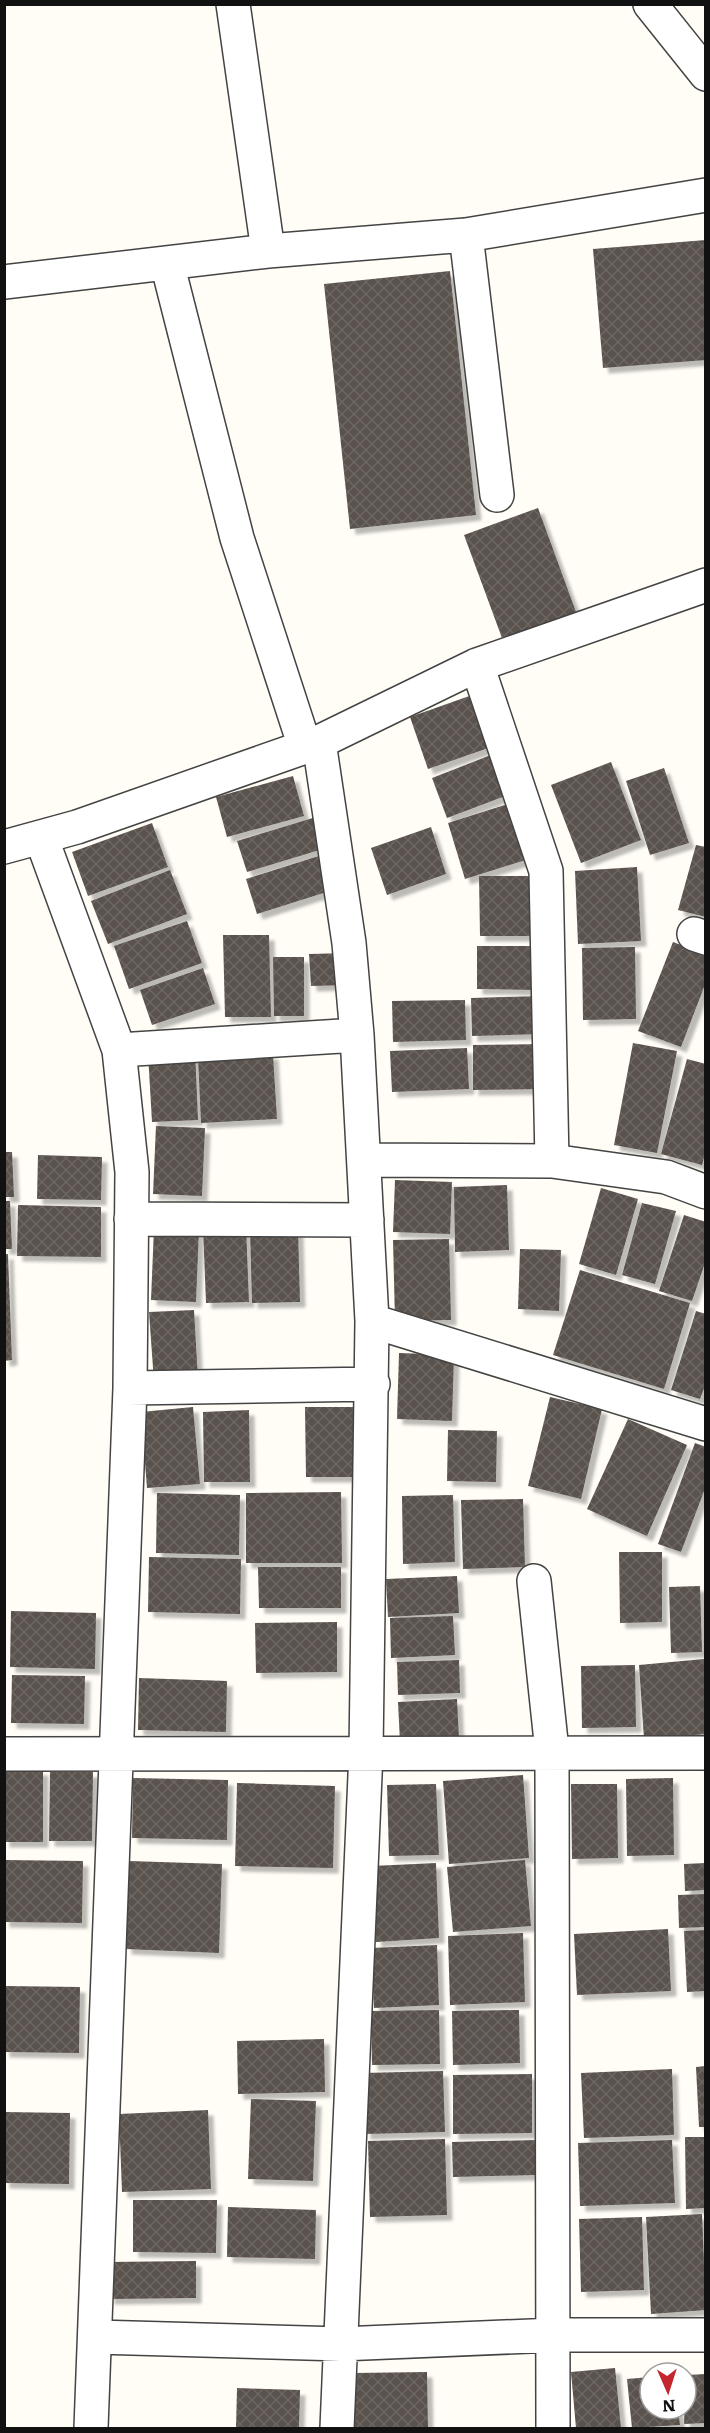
<svg xmlns="http://www.w3.org/2000/svg" width="710" height="2433" font-family="Literata,serif">
<defs>
<pattern id="building-cross-hatch" width="8" height="8" patternUnits="userSpaceOnUse" patternTransform="scale(1.5)"><rect width="8" height="8" fill="#5a524d"/><path d="M0 0l8 8M0 8l8-8" fill="none" stroke="#6d6662"/></pattern>
<filter id="shadow"><feDropShadow dx="5.5" dy="5.5" stdDeviation="1.5" flood-color="#0004"/></filter>
</defs>
<rect width="100%" height="100%" fill="#fffdf5"/>
<path fill="url(#building-cross-hatch)" filter="url(#shadow)" d="M706,240V360L603,368L593,249Z
M450,271L476,515L350,529L324,284Z
M538,508L576,612L502,638L464,535Z
M475,694L494,746L428,769L410,717Z
M496,753L513,793L447,818L432,778Z
M611,762L641,840L581,863L551,785Z
M664,768L689,843L650,855L626,781Z
M293,776L304,816L227,837L216,797Z
M514,802L532,858L465,879L448,823Z
M316,817L326,848L247,872L237,841Z
M152,823L168,867L88,896L72,852Z
M431,827L446,874L387,895L371,848Z
M696,845L706,847V917L678,910Z
M325,854L336,889L257,914L246,879Z
M637,867L641,941L578,944L575,871Z
M170,870L187,914L108,944L91,901Z
M479,876H545V936H480Z
M187,921L202,963L129,989L114,946Z
M223,935H269L271,1017H225Z
M673,942L706,954V982L681,1047L638,1031Z
M477,946H537V990L477,989Z
M635,947L636,1019L583,1020L582,948Z
M348,953L349,985L311,986L309,954Z
M273,957H304V1016H274Z
M203,968L215,1004L152,1025L140,990Z
M542,996L544,1034L472,1036L471,998Z
M465,1000L466,1040L393,1042L392,1001Z
M633,1043L677,1051L657,1153L614,1145Z
M545,1044V1089L473,1090V1045Z
M467,1048L469,1089L392,1092L390,1051Z
M195,1050L198,1120L152,1122L148,1053Z
M273,1054L277,1119L201,1123L198,1058Z
M687,1059L706,1064V1150L702,1165L661,1154Z
M156,1126L205,1128L202,1196L153,1194Z
M4,1152H12L14,1197H4Z
M38,1155L102,1157L101,1200L37,1199Z
M395,1180L452,1182L450,1234L393,1232Z
M507,1185L509,1250L455,1252L454,1187Z
M601,1188L638,1199L616,1275L579,1264Z
M4,1201H10L12,1249H4Z
M642,1203L676,1211L655,1284L622,1275Z
M18,1205L101,1207V1257L17,1256Z
M684,1215L706,1222V1260L692,1301L659,1291Z
M246,1226L249,1302L206,1303L203,1227Z
M154,1228L199,1229L196,1302L151,1300Z
M298,1229L300,1302L252,1303L250,1230Z
M449,1239L451,1320L395,1321L393,1240Z
M520,1249L561,1250L559,1311L518,1309Z
M4,1254H8L12,1360L4,1361Z
M580,1270L690,1303L664,1389L553,1355Z
M194,1310L198,1379L154,1382L149,1312Z
M696,1311L706,1314V1383L700,1399L671,1390Z
M399,1353L454,1355L452,1421L397,1419Z
M550,1397L602,1409L581,1499L528,1486Z
M193,1407L200,1484L147,1488L141,1412Z
M305,1407H353V1477H306Z
M249,1410L250,1482H204L203,1412Z
M628,1419L687,1445L647,1536L587,1509Z
M448,1430L497,1431L496,1482L447,1481Z
M695,1443L706,1447V1486L681,1552L658,1544Z
M341,1492L342,1563H246V1493Z
M157,1493L240,1495L239,1555L156,1553Z
M453,1495L455,1562L403,1564L402,1496Z
M523,1499L525,1567L463,1569L461,1500Z
M619,1552H662V1622L620,1623Z
M149,1557L241,1559L240,1614L148,1612Z
M258,1567H341V1608H259Z
M457,1576L459,1613L388,1617L386,1579Z
M700,1586L702,1652L671,1653L669,1587Z
M11,1611L96,1613L95,1669L10,1667Z
M453,1616L455,1655L391,1658L390,1618Z
M337,1622V1672L256,1673L255,1623Z
M704,1659L706,1734L644,1739L639,1665Z
M459,1660L460,1693L398,1695L397,1662Z
M635,1665L636,1727L582,1728L581,1666Z
M12,1675L85,1676L84,1724L11,1723Z
M139,1678L227,1681L226,1732L138,1730Z
M457,1699L459,1738L400,1742L398,1702Z
M4,1770H43V1842H4Z
M50,1772H93L92,1841H49Z
M523,1775L529,1858L449,1864L443,1781Z
M133,1778L228,1780L227,1840L132,1838Z
M673,1778L674,1855L627,1856L626,1779Z
M237,1783L335,1786L333,1868L235,1866Z
M436,1784L439,1855L389,1856L387,1785Z
M571,1784H617L618,1858L572,1859Z
M4,1860L83,1861L82,1923L4,1922Z
M525,1860L531,1926L453,1932L447,1867Z
M129,1861L222,1864L219,1953L126,1949Z
M436,1863L439,1938L376,1942L372,1866Z
M706,1863V1890L685,1891L684,1864Z
M706,1894V1927L679,1928L678,1895Z
M668,1929L671,1991L577,1995L574,1934Z
M706,1930V1991L687,1992L684,1931Z
M523,1933L525,2002L450,2005L448,1936Z
M437,1945L439,2005L374,2008L371,1948Z
M4,1986L80,1987L79,2053L4,2052Z
M439,2010L440,2064L372,2065L371,2011Z
M519,2010L520,2063L453,2065L452,2011Z
M324,2039L325,2092L238,2094L237,2041Z
M706,2066V2127H699L696,2067Z
M672,2069L674,2135L584,2138L581,2073Z
M443,2071L445,2132L365,2134L363,2073Z
M532,2074V2133L453,2134V2075Z
M251,2099L316,2101L313,2181L248,2179Z
M208,2110L211,2189L122,2192L119,2114Z
M4,2112L70,2113L69,2184L4,2183Z
M685,2137H706V2208L686,2209Z
M445,2139L447,2215L370,2217L368,2141Z
M536,2140V2175L453,2177L452,2142Z
M672,2140L675,2203L580,2206L578,2143Z
M133,2200H217L216,2253L133,2252Z
M228,2207L316,2210L315,2259L227,2257Z
M702,2214L706,2310L651,2314L646,2217Z
M642,2217L644,2290L581,2292L579,2219Z
M196,2261V2298L109,2299L108,2262Z
M615,2368L621,2428H576L571,2372Z
M427,2372L428,2428H355L354,2373Z
M706,2374V2423L684,2424L686,2375Z
M650,2377V2409H678L680,2425L632,2428L627,2379Z
M237,2388L300,2390L299,2428H236Z"/>
<g fill="none" stroke-linecap="round" stroke-linejoin="round">
<defs>
<path id="street" d="M233,4L268,251
M650,4L706,74
M466,235L497,495
M167,263L237,538L305,747
M4,282L268,251L466,235L706,195
M477,665L546,871L552,1161
M319,742L349,943L357,1035L372,1321L366,1752L337,2428
M41,837L119,1050
M4,847L77,827L319,742L477,665L706,585
M694,934L706,938
M364,1160L552,1161L666,1177L706,1192
M131,1219L367,1220
M372,1321L706,1424
M130,1388L373,1384
M534,1581L552,1751L553,2428
M4,1754L706,1753
M96,2337L341,2344L554,2335H706
M91,2428L130,1388L132,1172L119,1050L357,1035"/>
</defs>
<use href="#street" stroke="#444" stroke-width="36"/>
<use href="#street" stroke="#fff" stroke-width="33"/>
</g>
<rect width="710" height="2433" fill="none" stroke="#111111" stroke-width="12"/>
<g transform="translate(668 2391) rotate(177)"><circle r="28" fill="#ffffff" stroke="#a0a0a0" stroke-width="1.5"/>
<path d="M0-4.5L10 22L0 15L-10 22Z" fill="#c4262e"/>
<text y="-9" font-size="16" font-weight="bold" text-anchor="middle" fill="#111111">N</text>
</g>
</svg>
